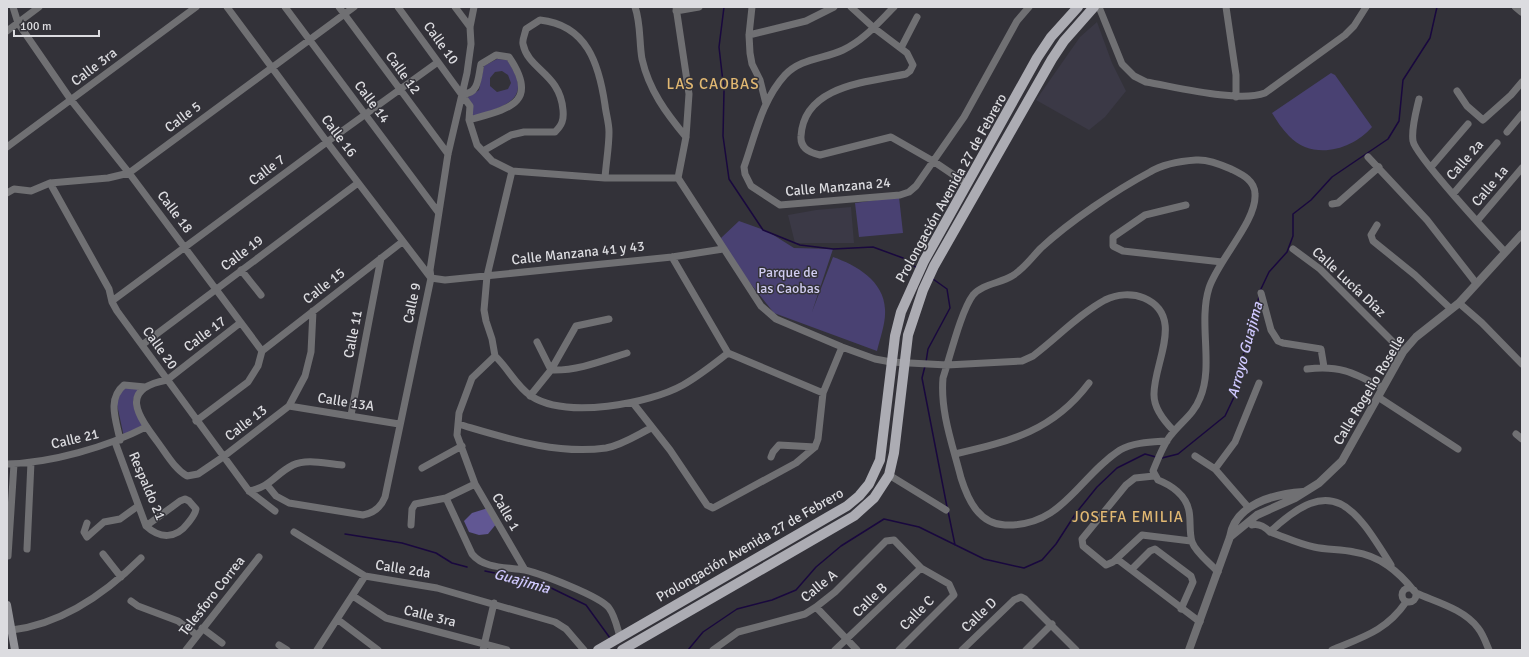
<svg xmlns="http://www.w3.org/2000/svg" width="1529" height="657" font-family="Signika,sans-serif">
<rect width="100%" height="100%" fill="#333239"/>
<path fill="#3b3946" d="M1097,22L1112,63L1126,91L1105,117L1089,130L1036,100L1080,37Z
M851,207L854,243H795L788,215L816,210Z"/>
<path fill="#494172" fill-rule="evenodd" d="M497,59L507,60C535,100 505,106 472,117L467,98L479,90L484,66ZM502,71L508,75L511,83L508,89L497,92L490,86V78L495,72Z
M1331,73L1335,75L1372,127C1352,150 1313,161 1289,136C1282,129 1277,121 1272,113Z
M899,197L903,233L859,237L855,203Z
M739,221L767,231L794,248L833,249L812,312L833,257C856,265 884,281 885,309C886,323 880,338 877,351L774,313L723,249L721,238Z
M124,387L140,388C127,402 136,413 145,425L124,437L116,400Z"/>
<path fill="#615793" d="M488,508L497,523L488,534L479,535L469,532L464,521L472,513Z"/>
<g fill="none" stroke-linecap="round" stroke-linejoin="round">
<path stroke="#19083e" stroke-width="1.5" d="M724,7L719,47L724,91L723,136L729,179L763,230L800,245L833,249L873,247L903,258L917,268
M1260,291L1269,272L1287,252L1293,236V214L1311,200L1332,177L1388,139L1399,121L1403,80L1430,38L1437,7
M926,362L928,349L950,308L947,289L933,279
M925,366L922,378L947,507
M1162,458L1178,454L1225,416L1236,393L1241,364L1259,297
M948,511L955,545
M345,534L402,543L436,553L452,563L467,567
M485,571L541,583L586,605L610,638
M688,650L703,632L737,609L772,600L796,590L816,567L841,546L884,519L919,527L984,559L1024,568L1042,560L1056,544L1076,513L1097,487L1117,468L1145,454L1156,457"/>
<path stroke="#707073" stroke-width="7" d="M13,7L18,23L71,100L129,173L262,351
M227,7L327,142L431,278L445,280L672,257L723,249
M285,7L438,212
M339,7L448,154
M398,7L470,106L469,120L477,145L492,161L512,171L605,178H678
M455,7L470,27
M635,7C641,24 639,42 642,59C649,90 666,113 686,137
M676,7L689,94L686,137L678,178
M752,7L749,35L750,53L752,64L760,80L766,104
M851,7L874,28L907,53L913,65L910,71L906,74C868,82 804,85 801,136C800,148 810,153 820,155L891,137L933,161L967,184
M894,7C878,23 864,40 843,50C824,59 801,58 785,75C762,100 755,136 744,167L745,174L751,186L780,205L900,195L909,192L916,186L964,117L1017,21L1029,7
M1099,7L1122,64L1134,76L1146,82C1176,87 1239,103 1265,93L1345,35L1354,26L1366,7
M1226,7L1236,75V97
M676,11L699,7
M7,31L39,7
M749,35L806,21L834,7
M901,48L917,17
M1457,91L1467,106L1483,120L1511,95L1522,82
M463,94C479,94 478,77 481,64L496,55L509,57C541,104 507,109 469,120
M1419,99C1416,112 1411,129 1413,141C1415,155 1491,237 1505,252
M1507,132L1522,114
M7,147L196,7
M483,151L511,135L524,132H555C562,125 564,120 563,110C560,73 528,70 523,44C522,40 525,34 526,29L540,20C587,25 599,64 605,105C606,114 609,123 609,132C609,147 606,163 605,178
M1368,157L1427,220L1476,283
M1431,167L1468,124
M678,178L761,306L776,319L842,347L875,359L891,362L947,365L1022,361L1033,356C1057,338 1079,314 1105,300C1117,294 1132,293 1144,298C1186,316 1153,364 1154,395C1154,409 1164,421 1174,431
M50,183L109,289L112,302L117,311L249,491L275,511
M7,193L14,189L31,191L50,183L108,178L129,173L354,7
M1453,194L1497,143
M1332,204L1338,203L1379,167
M1186,205L1145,215L1113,237V246L1123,251L1222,262
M1477,221L1522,168
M1377,225L1371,235L1373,241L1415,275L1451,309
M1293,249L1320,269L1403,352
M672,257L728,353
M241,270L261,295
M1261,293L1271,330L1278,341L1283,343L1321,349L1324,367
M112,301L327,142L438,62
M1459,303L1482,323L1522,364
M240,323L167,380C117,389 139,417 159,444C167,455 175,469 187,476L198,474L223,457L289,406L305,376L311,352L313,311
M537,342L551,370L576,326L609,319
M142,345L358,183
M262,351L402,242
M728,353L823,393
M495,356L472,378L459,413L457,435L475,484L525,570C541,574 600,596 609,608C615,616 617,627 620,637
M495,356C508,368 516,386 531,396C566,419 649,404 683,385C699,376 714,364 728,353
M495,356L492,339L486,321L484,310L487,276L512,171
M1307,369C1341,365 1354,373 1383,388
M530,396L551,370C577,371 602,361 627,353
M1378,397L1458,449
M633,403L670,450L707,505L713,508L796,463L815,447L818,439L823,393L842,347
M289,406L399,424
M351,415L381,258
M196,421L248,382L258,366L262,351
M458,424C506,438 556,455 606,448C622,445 637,435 651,428
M1516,434L1522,439
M120,440C116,420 107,399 124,385L145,387
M1167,441C1152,442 1134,442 1120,450C1078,477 1063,527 1005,525C979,524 968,500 961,478C953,446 940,412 943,378C950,357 961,311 973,295C982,284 1001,283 1012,276C1024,269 1032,257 1041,248C1069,222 1116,190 1150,172C1163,164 1181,161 1196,160C1208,159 1220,164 1231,169C1241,174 1255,180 1255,194C1257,221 1218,260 1209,288C1198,323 1214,366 1200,398C1194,414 1181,422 1171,435C1164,443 1157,461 1153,471L1158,480C1171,485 1186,495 1189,511C1191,521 1189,532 1192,542C1196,553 1210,563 1218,572
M115,442L146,526C160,539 176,539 188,523C191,519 195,515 196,509L189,501L185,499L180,501L146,526
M955,454C1011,441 1053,431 1089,383
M1195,456L1215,469
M771,457L773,452L779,445L815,447
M7,464C51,463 107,447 146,427
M422,468L462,446
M889,475L946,510
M1154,476L1135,478L1126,485L1082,539L1083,546L1106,565L1113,562L1142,535L1191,541
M267,485L276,496L289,503L363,515C374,513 381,507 385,497L431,278L430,270L448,154L467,73L471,44L470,27L474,7
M249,491C271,487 275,474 293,465C307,458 327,464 342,465
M446,498L472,554C484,569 507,567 525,570
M1248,507L1215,469L1235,442L1259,383
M87,523L84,532L87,537L104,522L120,519L138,506
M411,525L412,509L415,504L446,498L475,484
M1252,525C1259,523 1265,527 1270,532C1285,537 1299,544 1314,547C1327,550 1341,549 1354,552C1380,556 1398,571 1414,591
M294,532L365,576L437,588L555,622L566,629L584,650
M1270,532C1333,472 1354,506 1391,565
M27,549L31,462
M103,554L121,577
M8,556L14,464
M1117,559L1200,622
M1132,569L1150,551L1155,549L1191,576L1193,582L1181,609
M1402 595a7 7 0 1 1 14 0a7 7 0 1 1-14 0Z
M1416,593C1436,602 1464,609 1478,628C1483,634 1486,643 1489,650
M353,596L386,618L507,650
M131,601L138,606L178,621L197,635
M816,607L857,650
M337,619L378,650
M202,628L222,643
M12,630C61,624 106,593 141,558
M279,645L287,650
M186,650L259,557
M317,650L365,576
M483,650L494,603
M713,650L738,632L805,614L816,607L835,592L886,541L894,540L921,568L949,584L954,595L899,650
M835,650L921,568
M962,650L1014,600L1021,597L1025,599L1076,650
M1026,650L1052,624
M1332,650C1363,637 1386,631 1406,602"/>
<path stroke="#707073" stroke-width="8" d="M1516,7L1522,12
M1230,537L1257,515L1295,498L1319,483L1342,461L1403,352L1416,337L1459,303L1522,234
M1189,650L1230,537C1235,504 1274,494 1303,492"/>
<path stroke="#929297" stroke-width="8" d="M7,605L15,650"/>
<path stroke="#acacb3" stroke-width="10" d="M598,650L847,506L859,496L869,484L880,460L895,336L901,312L924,261L1037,58L1051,37L1078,7
M622,650L854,516L874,498L889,475L894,453L908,335L923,290L934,266L1052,59L1064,41L1094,7"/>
</g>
<g text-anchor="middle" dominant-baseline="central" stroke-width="3" stroke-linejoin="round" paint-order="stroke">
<g font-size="14" fill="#dcdce0" stroke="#333239">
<text transform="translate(441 43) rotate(54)">Calle 10</text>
<text transform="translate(94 67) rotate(-37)">Calle 3ra</text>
<text transform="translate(403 73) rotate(54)">Calle 12</text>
<text transform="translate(372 102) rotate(53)">Calle 14</text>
<text transform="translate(183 117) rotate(-37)">Calle 5</text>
<text transform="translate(339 136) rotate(53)">Calle 16</text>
<text transform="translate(1465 160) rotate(-49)">Calle 2a</text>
<text transform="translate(267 170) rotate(-37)">Calle 7</text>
<text transform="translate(1490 186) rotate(-50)">Calle 1a</text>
<text transform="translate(838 187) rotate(-5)">Calle Manzana 24</text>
<text transform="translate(951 188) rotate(-61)">Prolongación Avenida 27 de Febrero</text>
<text transform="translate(175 212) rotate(53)">Calle 18</text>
<text transform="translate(242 253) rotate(-37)">Calle 19</text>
<text transform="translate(578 253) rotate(-6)">Calle Manzana 41 y 43</text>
<text transform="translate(1349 282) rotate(43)">Calle Lucía Díaz</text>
<text transform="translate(324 286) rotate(-38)">Calle 15</text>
<text transform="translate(412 303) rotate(-78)">Calle 9</text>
<text transform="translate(205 334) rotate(-37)">Calle 17</text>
<text transform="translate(353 334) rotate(-79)">Calle 11</text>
<text transform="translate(160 348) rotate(54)">Calle 20</text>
<text transform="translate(1369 390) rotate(-59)">Calle Rogelio Roselle</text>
<text transform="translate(346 402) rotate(9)">Calle 13A</text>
<text transform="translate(246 423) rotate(-38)">Calle 13</text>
<text transform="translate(75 439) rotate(-13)">Calle 21</text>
<text transform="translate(147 486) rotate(67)">Respaldo 21</text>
<text transform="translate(506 512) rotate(60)">Calle 1</text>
<text transform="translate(750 545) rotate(-30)">Prolongación Avenida 27 de Febrero</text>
<text transform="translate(403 569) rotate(9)">Calle 2da</text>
<text transform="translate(819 586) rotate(-39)">Calle A</text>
<text transform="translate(212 596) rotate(-52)">Telesforo Correa</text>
<text transform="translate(870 600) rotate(-44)">Calle B</text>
<text transform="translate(917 613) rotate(-45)">Calle C</text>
<text transform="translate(979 615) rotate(-44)">Calle D</text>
<text transform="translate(430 616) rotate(14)">Calle 3ra</text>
</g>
<g font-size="14" fill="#d0ccf0" stroke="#333239">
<text x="788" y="272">Parque de<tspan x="788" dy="16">las Caobas</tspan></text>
</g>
<g font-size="15" letter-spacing="1" fill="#e1b872" stroke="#333239">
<text x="713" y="84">LAS CAOBAS</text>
<text x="1128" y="517">JOSEFA EMILIA</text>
</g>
<g font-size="15" font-style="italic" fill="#cfc8fe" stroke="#333239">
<text transform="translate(1245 350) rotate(-75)">Arroyo Guajima</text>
<text transform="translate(522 581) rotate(16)">Guajimia</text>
</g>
</g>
<rect width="1529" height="657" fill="none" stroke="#dcdce0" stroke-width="16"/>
<path d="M14 30v6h85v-6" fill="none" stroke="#dcdce0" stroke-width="2"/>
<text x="20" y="30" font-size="12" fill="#dcdce0" stroke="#333239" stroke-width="3" paint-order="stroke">100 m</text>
</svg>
